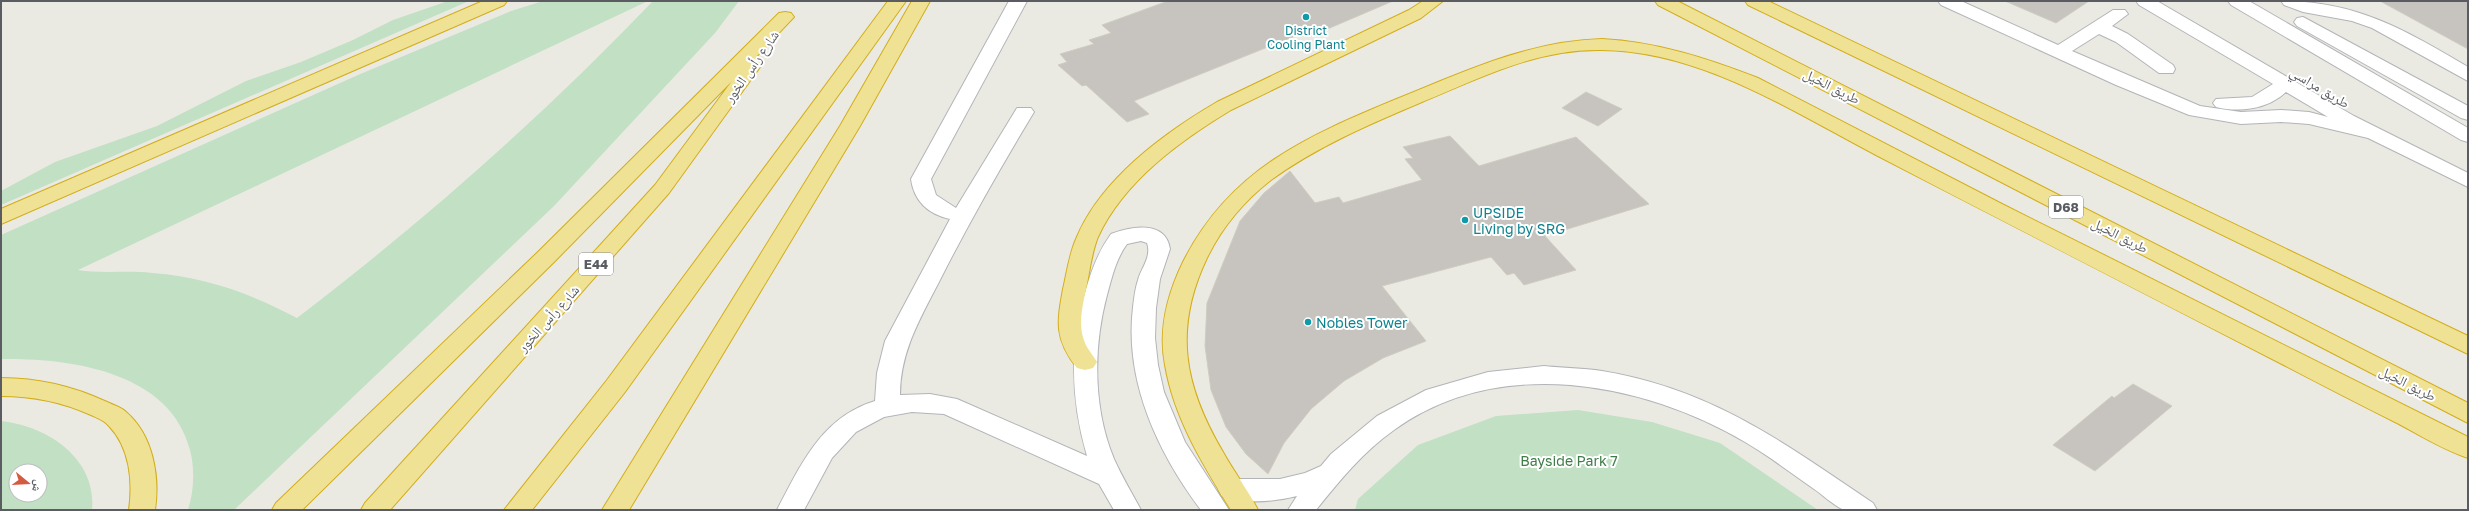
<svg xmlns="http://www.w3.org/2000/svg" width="2469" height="511" font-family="'Golos Text','Noto Naskh Arabic',sans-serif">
<rect width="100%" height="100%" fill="#ebeae2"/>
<path fill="#c1e0c4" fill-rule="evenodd" d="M448,1H469L1,205V191L55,162L157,126L246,81L301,62L353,40L393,20Z
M543,1H648L78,270C101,274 128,270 152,273C206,277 249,293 297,318C424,221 543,116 653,1H739L715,33L554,206L234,510H188C194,491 195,469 190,450C170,371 69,358 1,359V235L358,75L511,11Z
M1578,410L1652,422L1720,443L1818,510H1355L1358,499L1418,445L1496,416Z
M1,421C47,426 97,458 92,510H1ZM16,471H40V495H16Z"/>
<path fill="#c7c4bf" stroke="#cfccc1" d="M1168,1H1393L1311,36L1305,32L1134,101L1149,114L1127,122L1086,85L1082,86L1058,65L1067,62L1060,54L1094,44L1089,40L1111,33L1102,25Z
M2005,1H2089L2056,23Z
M2380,1H2468V49Z
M1586,92L1622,109L1598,126L1562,108Z
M1450,136L1479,166L1576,137L1649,204L1545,236L1576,270L1524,285L1514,273L1507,275L1491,257L1382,286L1426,341L1383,358L1344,381L1311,409L1284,443L1268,474L1246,454L1226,427L1211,390L1205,346L1207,303L1240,221L1264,193L1290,171L1315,203L1339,197L1343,203L1422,180L1405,159L1413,158L1403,147Z
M2133,384L2172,406L2095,471L2053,445L2112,396L2114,398Z"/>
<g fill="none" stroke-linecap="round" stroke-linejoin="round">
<defs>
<path id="minor" d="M1009,1H1027L931,179L936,195L956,208L1017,108H1031L1034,112C1002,165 971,219 943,274C923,314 900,349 900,395L930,394L957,399L1087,456C1071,401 1069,348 1085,293C1091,271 1098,252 1111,234C1131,226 1166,220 1170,249L1160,279L1156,308L1155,338L1158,365L1164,392L1185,442L1229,510H1201C1158,453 1124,381 1133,307C1134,298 1135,289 1138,280C1141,268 1152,257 1147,243L1141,241L1127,244C1116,259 1112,277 1107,295C1093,348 1093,408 1114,459C1122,477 1132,493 1141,510H1114L1099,484L944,414L912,412L884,417L856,432L832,458L804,510H777C801,464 822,417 875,401L877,373L885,341L950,219C928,214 914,201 911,179Z
M1938,1H1961L2058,45L2113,10H2125L2128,14L2112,26L2128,34L2173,65L2175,69L2173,73H2159L2116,42L2099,34L2072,51L2200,106L2241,112L2281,110L2309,112L2328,117L2286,92C2268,109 2240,113 2216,107L2213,103L2216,99L2252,97L2273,84L2139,5L2136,1H2157L2354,116L2468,173V187L2368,138L2309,124L2281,122L2241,124L2189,115L2116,85L1941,5Z
M2228,1H2249L2468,128V142L2461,140L2231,5Z
M2281,1C2357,1 2405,30 2468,67V81L2372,28L2352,21L2303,12L2284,5Z
M2303,17L2468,106V120L2461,118L2297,26L2294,22L2297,18Z
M1544,366C1563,368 1583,368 1602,371C1712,389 1784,443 1873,503L1877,510C1868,510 1851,511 1842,509C1832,504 1823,495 1814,489C1791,473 1769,456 1745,442C1641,381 1498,355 1394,430C1363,452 1340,480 1316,510H1288L1297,496C1273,502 1245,504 1222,496L1218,489L1222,482L1231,479H1280L1305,473L1321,466L1331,454L1377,416L1426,390L1488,372Z"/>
<path id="highway" d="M483,1H507L504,5L1,224V209Z
M888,1H906L625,392L532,510H504L607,380Z
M912,1H930L860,126L629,510H602L840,126Z
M1423,1H1443L1421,18L1231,110C1180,141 1124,181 1098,237C1092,252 1090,268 1087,284C1083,305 1076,327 1087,347C1090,352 1094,357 1097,362L1093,368L1085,370L1077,368C1054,339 1057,322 1063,289C1067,272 1069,255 1076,239C1100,180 1164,133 1217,102L1409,10Z
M1655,1H1677L2468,403V423L1658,5Z
M1745,1H1768L2468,336V354L1748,5Z
M785,12L791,13L794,17L755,58L760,59L763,63L669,193L390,510H361L365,503L655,185L732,81L554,262L302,510H272L276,503L538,252L779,13Z
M1602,39C1657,42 1707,58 1758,78L2002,204L2468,437V458C2444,450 2421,436 2399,424C2359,404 2318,383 2278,362C2144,294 2010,225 1876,155C1790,110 1701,51 1601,50C1536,49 1480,78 1422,102C1370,124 1318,146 1271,180C1244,201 1222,227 1207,258C1173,329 1184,386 1223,452C1234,472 1248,490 1258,510H1231C1203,465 1174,418 1165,365C1158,329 1167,295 1183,262C1230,169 1307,136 1399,98C1466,71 1529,41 1602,39Z
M1,378C38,378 73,386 107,402C113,405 121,407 126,412C153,435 160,476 155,510H129C133,481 130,448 109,426C104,420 97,418 91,415C62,402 33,396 1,396Z"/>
</defs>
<use href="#minor" stroke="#b2b4b8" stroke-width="2"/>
<use href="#highway" stroke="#d2ad1b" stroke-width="2"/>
<use href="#minor" fill="#fff" fill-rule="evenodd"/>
<use href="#highway" fill="#efe295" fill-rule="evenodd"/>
</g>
<g fill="#0f9aa8" stroke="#fff" stroke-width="1.5">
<circle cx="1306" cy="17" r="4"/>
<circle cx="1465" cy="220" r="4"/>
<circle cx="1308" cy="322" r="4"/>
</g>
<g text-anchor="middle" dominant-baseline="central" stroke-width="4" stroke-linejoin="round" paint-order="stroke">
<g font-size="12" fill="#0d838f" stroke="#fff">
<text x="1306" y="30">District<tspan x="1306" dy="14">Cooling Plant</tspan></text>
</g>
<g fill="#fff" stroke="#8c8d90" stroke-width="1">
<rect x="2049" y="196" width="34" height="22" rx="3"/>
<rect x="579" y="253" width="34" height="22" rx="3"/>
</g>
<g font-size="13" font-weight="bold" fill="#5a5c61">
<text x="2066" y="207">D68</text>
<text x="596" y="264">E44</text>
</g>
<g font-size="14" fill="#5a5c61" stroke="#fff">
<text transform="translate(751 66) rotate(-55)">شارع رأس الخور</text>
<text transform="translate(1832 86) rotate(27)">طريق الخيل</text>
<text transform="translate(2320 87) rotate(31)">طريق مراسي</text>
<text transform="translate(2120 235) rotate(27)">طريق الخيل</text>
<text transform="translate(548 318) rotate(-48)">شارع رأس الخور</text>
<text transform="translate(2408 383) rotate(27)">طريق الخيل</text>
</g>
<g font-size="14" fill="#0d838f" stroke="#fff" text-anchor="start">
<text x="1473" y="212">UPSIDE<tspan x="1473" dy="16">Living by SRG</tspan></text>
<text x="1316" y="322">Nobles Tower</text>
</g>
<g font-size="14" fill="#3e7c48" stroke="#fff">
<text x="1569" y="460">Bayside Park 7</text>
</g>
</g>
<rect width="2469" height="511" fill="none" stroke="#5a5c61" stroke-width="4"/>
<g transform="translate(28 483) rotate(108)"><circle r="19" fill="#ffffff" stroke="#bdbec0"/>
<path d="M0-3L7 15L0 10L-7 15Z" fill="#d35c40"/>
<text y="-6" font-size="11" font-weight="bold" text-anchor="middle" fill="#5a5c61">ش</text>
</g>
</svg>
